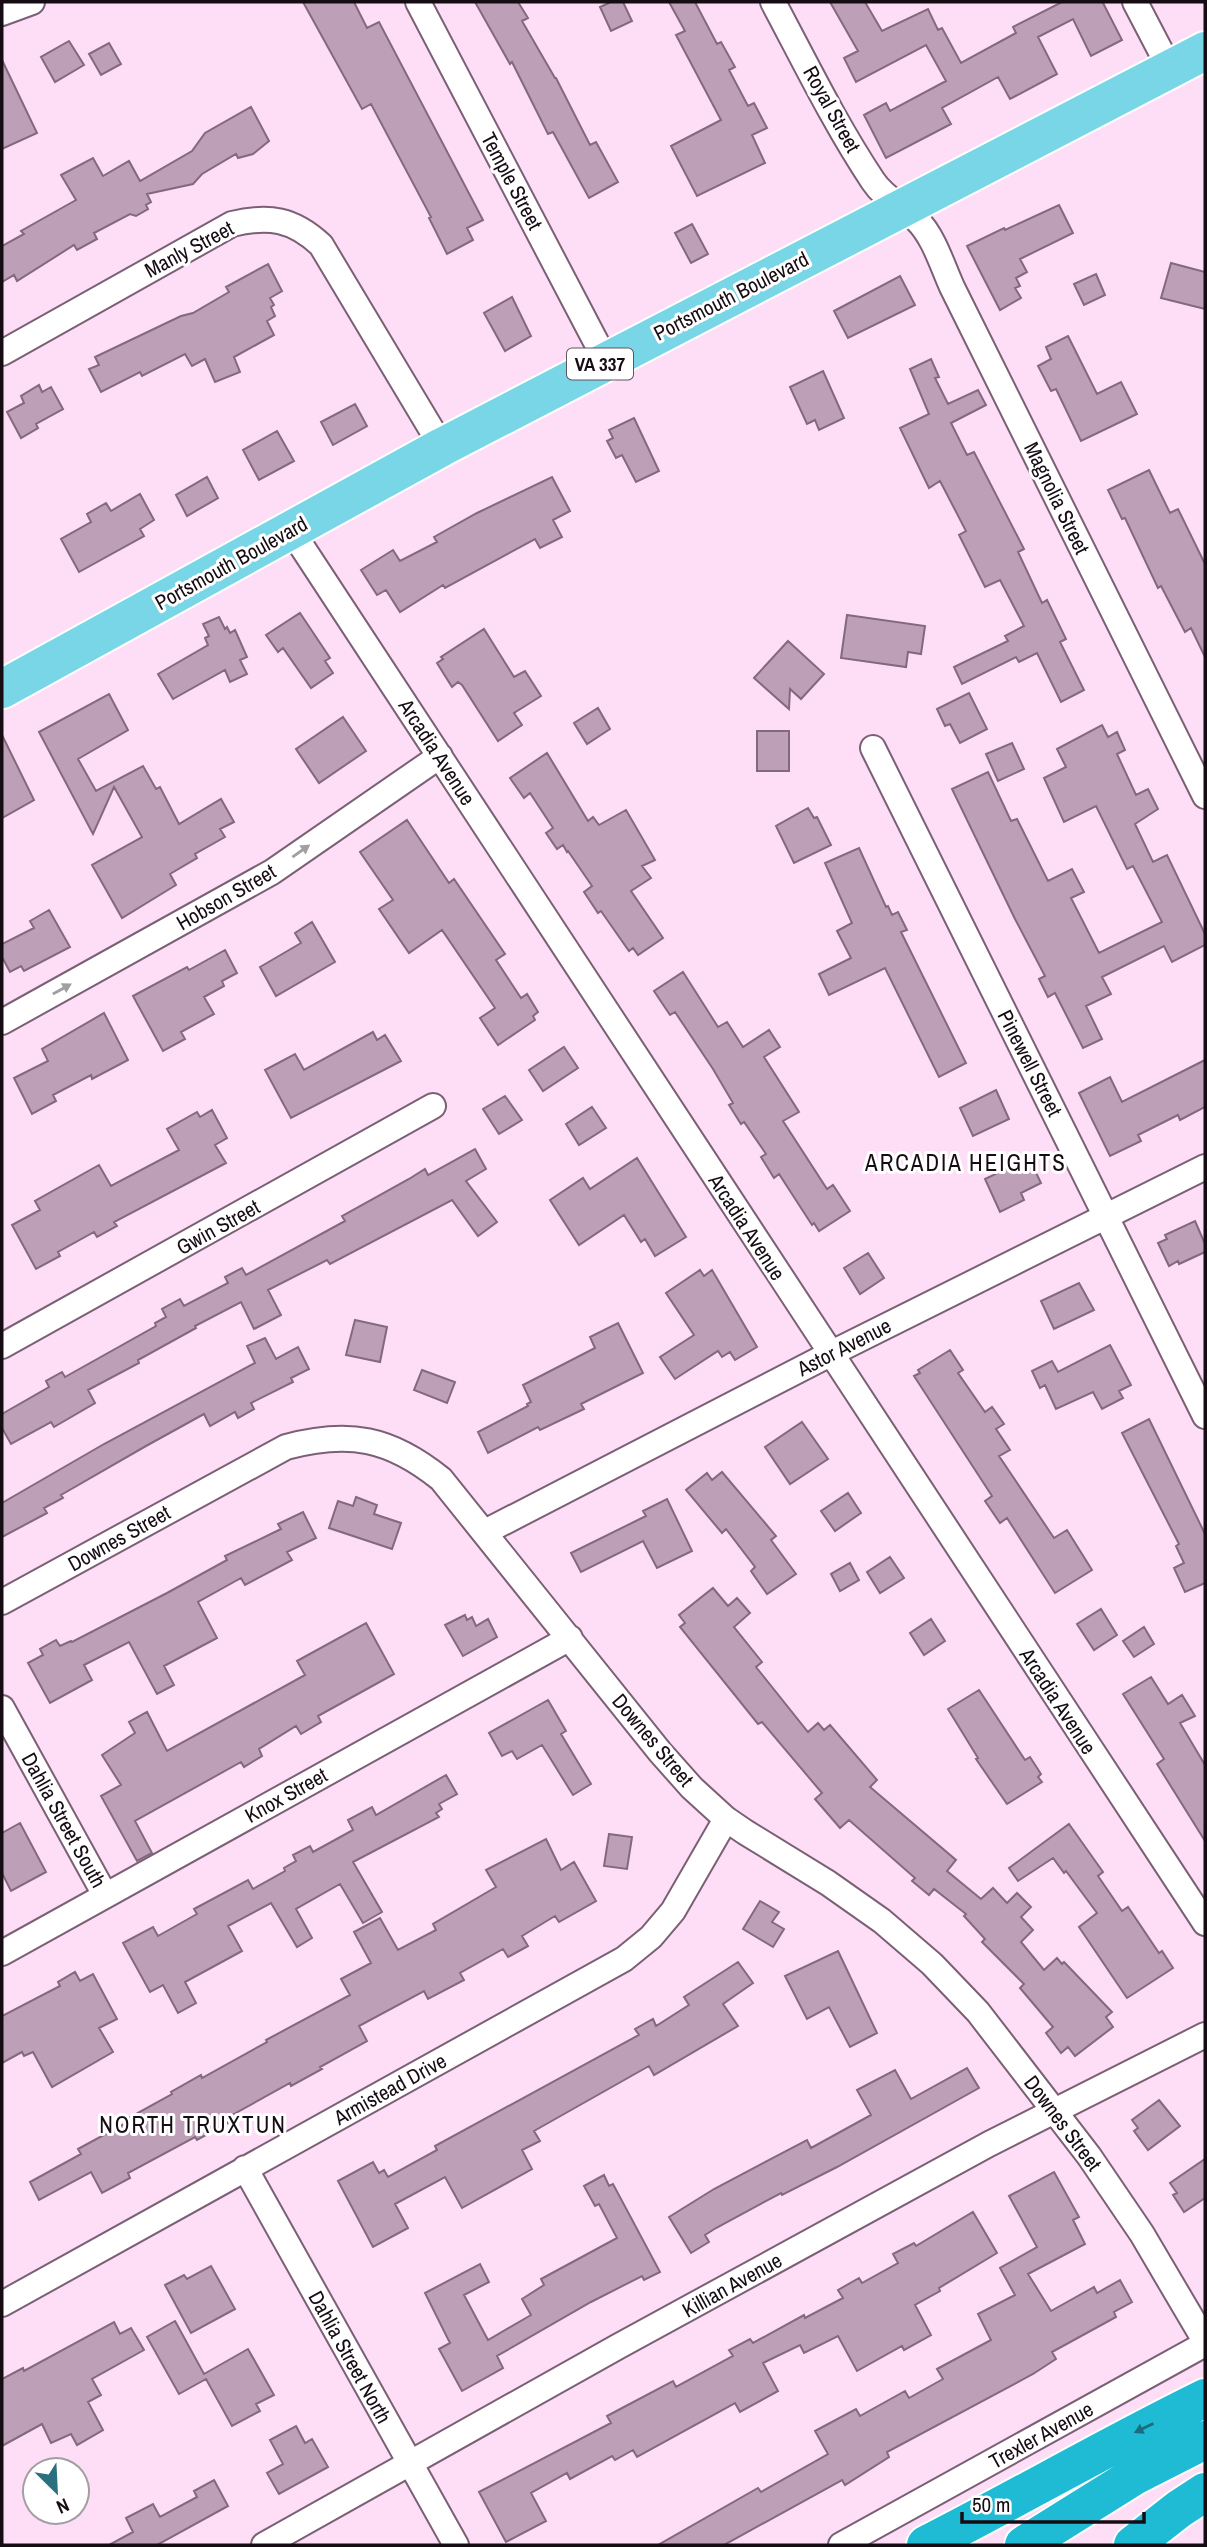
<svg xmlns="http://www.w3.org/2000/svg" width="1207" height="2547" font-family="'Archivo Narrow',sans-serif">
<rect width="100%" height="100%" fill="#fddef6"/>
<path fill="#bda0b7" stroke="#83697e" stroke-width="2" d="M303,2H354L367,28L379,22L483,220L467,228L473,240L447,254L429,218L431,217L371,104L362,109Z
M475,2H518L528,18L522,21L555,78H556L590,145L596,142L618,182L589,198L553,132L548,134L512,62L510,64Z
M611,2H623L632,21L611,31L600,7Z
M669,2H695L717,44L721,42L735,67L729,70L748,106L754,103L767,128L752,135L765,163L697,196L671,146L721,120L676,35L685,31Z
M830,2H865L882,31L928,9L938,30L942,28L961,63L1016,33L1013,27L1062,2H1105L1103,3L1122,40L1091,56L1073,19L1038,37L1057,74L1010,99L998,77L942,108L951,124L886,158L864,115L886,103L890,111L946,81L926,45L856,82L844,58L858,51Z
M69,41L84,65L55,82L41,57Z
M109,43L121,64L101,75L89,54Z
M2,60L37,133L2,149Z
M251,107L269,141L253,154L238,158L236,154L202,174L193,184L147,194L151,202L146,205L148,209L136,216L130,214L94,233L97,239L77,250L74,245L17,281L14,275L2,282V246L24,234L21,231L76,200L61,175L93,158L103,176L129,161L140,181L192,151L205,133Z
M1059,205L1073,233L1020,259L1027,272L1016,278L1020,286L1015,288L1021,298L1000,310L967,246L1004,228L1005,230Z
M692,224L708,254L691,263L675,233Z
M1171,263L1205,272V309L1161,298Z
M268,264L282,291L270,298L274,305L271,307L275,316L267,321L274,335L234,357L240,372L215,382L205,359L192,366L185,354L142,376L140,372L101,392L89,369L99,365L95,357L181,316L193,313L229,292L226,287Z
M1096,274L1105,295L1084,305L1074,284Z
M900,276L915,305L848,338L834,311Z
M512,297L531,336L505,351L484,313Z
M1068,336L1097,394L1121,382L1137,414L1081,441L1056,389L1051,391L1038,366L1051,359L1046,347Z
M931,359L939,377L935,378L948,404L978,390L986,405L951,423L967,455L974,452L1024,549L1018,552L1042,603L1047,600L1066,639L1060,642L1084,690L1061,702L1037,653L1019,662L1016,657L962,684L954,667L1008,641L1005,636L1024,626L1000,580L985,587L959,535L966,531L940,481L929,488L900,428L929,414L910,369Z
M823,371L844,418L819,430L815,420L807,424L790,387Z
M39,385L42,392L51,387L63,409L36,424L38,428L21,438L7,412L24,403L21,396Z
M355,404L367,426L333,445L321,422Z
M634,418L659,471L636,482L622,455L616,458L607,441L613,438L609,430Z
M277,431L294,461L259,480L243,450Z
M1149,470L1170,513L1178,509L1205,564V657L1191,628L1185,632L1161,586L1158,588L1125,518L1122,519L1108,490Z
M207,477L218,498L187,516L176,495Z
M552,477L570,511L553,520L562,537L540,548L535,539L445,588L443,585L400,612L386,590L377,595L361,570L393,550L400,561L437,542L434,537L477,513Z
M140,494L154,520L140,529L144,536L79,572L61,539L91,522L87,514L106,503L111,511Z
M300,613L330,658L325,661L333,673L311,688L283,648L278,652L266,635Z
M847,615L925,626L921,654L908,652L906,667L841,658Z
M219,617L225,629L227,627L230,633L235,630L247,657L240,660L247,674L230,682L225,670L173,699L158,674L208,645L205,638L209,636L203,624Z
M484,629L514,677L525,671L541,696L514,713L522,725L498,741L462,685L458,682L452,687L437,663L443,659L441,657Z
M788,641L824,674L801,699L790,689L789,709L754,678Z
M969,693L987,729L960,743L950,724L945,726L937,709Z
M109,694L128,730L78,759L96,791L143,766L156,789L160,787L179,824L221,799L234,822L220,829L225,837L195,854L197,858L170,874L176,885L122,918L92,865L142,837L114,787L93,834L39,732Z
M598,708L610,729L587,744L574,723Z
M343,717L366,751L319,783L296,749Z
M1102,725L1108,737L1117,732L1125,750L1117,754L1136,795L1148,789L1158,809L1135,824L1153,862L1167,855L1205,934V945L1172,962L1164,946L1102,977L1111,994L1086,1006L1102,1039L1083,1048L1055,993L1048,997L1039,979L1045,976L1015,919L952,789L988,772L1011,821L1017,819L1048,881L1072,869L1084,892L1071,898L1099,953L1162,922L1133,866L1127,869L1096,806L1064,822L1044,778L1066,767L1057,749Z
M757,731H789V771H757Z
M2,735L34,800L2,818Z
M1012,743L1024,769L998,781L986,754Z
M547,753L588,821L593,817L599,825L626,810L655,860L642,866L651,878L631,891L663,938L638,955L633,948L629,951L601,911L598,913L584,892L592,886L568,851L567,852L563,845L557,849L546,833L553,828L530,793L524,798L510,778Z
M808,808L814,818L817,817L831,845L794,863L776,826Z
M407,820L449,883L454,879L505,954L496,960L521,998L527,994L538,1012L533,1016L535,1020L498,1045L480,1018L495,1008L442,930L409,953L379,909L393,900L360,852Z
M859,848L886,907L888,906L892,915L898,912L907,930L901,932L966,1063L939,1077L885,968L829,995L819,974L851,958L837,931L852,923L825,863Z
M49,910L70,947L24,971L21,966L10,972L2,957V944L34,928L30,921Z
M312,922L335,962L276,996L260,967L301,943L295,933Z
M225,950L237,973L222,981L224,986L204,997L214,1014L181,1032L185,1039L163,1051L133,996L187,967L189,970Z
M683,972L718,1027L727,1022L743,1047L769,1030L780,1047L764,1057L799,1112L783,1121L827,1189L833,1185L850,1211L819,1231L814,1223L812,1225L779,1174L774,1178L761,1157L766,1154L744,1122L741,1124L729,1105L733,1103L713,1069L675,1012L670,1015L654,991Z
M104,1013L128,1060L92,1079L91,1075L53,1095L56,1101L32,1114L14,1078L48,1061L42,1049Z
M373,1032L377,1040L385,1035L401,1061L291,1118L265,1070L295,1054L304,1070Z
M564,1047L578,1068L543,1091L529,1070Z
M1205,1060V1107L1180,1120L1178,1115L1138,1135L1141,1141L1110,1156L1079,1093L1110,1077L1122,1102Z
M996,1090L1009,1119L973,1136L960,1108Z
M505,1096L522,1120L499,1134L483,1109Z
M592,1107L606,1128L579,1145L566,1124Z
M212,1110L227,1138L215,1145L226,1163L114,1222L117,1226L97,1237L94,1232L58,1252L60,1256L36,1269L12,1225L40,1210L35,1201L99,1165L111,1186L179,1150L167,1129L197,1112L200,1117Z
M475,1149L486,1169L466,1181L497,1222L478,1236L452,1200L330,1264L327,1260L268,1290L281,1315L254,1329L241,1302L195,1326L196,1328L138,1360L139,1363L88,1390L95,1403L54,1427L51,1422L11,1444L2,1428V1414L49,1387L46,1381L62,1372L65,1377L156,1326L155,1323L166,1317L162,1309L180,1299L184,1306L228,1283L225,1277L242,1268L246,1275L345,1221L342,1216L409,1179L425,1169L428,1175Z
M637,1158L686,1237L655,1256L645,1239L641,1242L624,1215L579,1245L550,1200L583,1178L590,1189Z
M1029,1158L1041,1183L1021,1193L1024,1200L1000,1212L985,1179Z
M1195,1221L1205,1244V1252L1179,1264L1178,1261L1169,1266L1158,1243L1167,1239L1165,1235Z
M868,1253L884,1278L860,1294L844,1268Z
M700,1270L704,1276L712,1270L757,1347L735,1360L730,1352L722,1357L718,1351L675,1379L660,1357L694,1335L666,1293Z
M1079,1283L1094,1310L1054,1329L1041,1301Z
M355,1320L387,1327L380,1362L346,1355Z
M618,1323L643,1373L581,1404L584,1409L540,1430L538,1427L488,1453L478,1432L528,1406L527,1404L531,1402L523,1385L595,1348L590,1337Z
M265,1338L276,1359L298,1347L309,1369L291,1378L293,1382L251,1403L254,1409L238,1418L235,1412L210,1426L204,1414L146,1446L61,1495L63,1498L44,1508L47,1513L2,1537V1503L104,1444L255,1363L247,1346Z
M1110,1345L1131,1385L1119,1391L1123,1398L1102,1409L1093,1392L1056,1409L1045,1385L1040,1388L1032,1371L1052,1361L1058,1372Z
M950,1350L963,1370L958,1373L985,1412L992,1407L1004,1424L996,1429L1010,1450L999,1456L1054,1538L1067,1530L1092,1570L1055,1593L1007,1518L1000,1523L985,1501L992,1496L914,1376L920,1373L918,1370Z
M422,1370L455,1382L447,1403L414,1390Z
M1149,1419L1205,1534V1583L1185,1592L1174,1568L1184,1563L1176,1546L1179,1544L1122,1433Z
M802,1422L828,1459L790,1484L765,1447Z
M722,1472L776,1536L771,1540L796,1574L767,1594L751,1571L755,1567L726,1529L722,1533L686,1490L707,1473L712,1480Z
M848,1493L861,1513L835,1531L821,1511Z
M356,1497L377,1505L374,1514L401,1523L392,1549L329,1528L338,1501L353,1506Z
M667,1499L692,1551L657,1568L643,1541L581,1572L571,1553L646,1516L643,1511Z
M303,1512L316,1538L287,1552L292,1560L245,1585L241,1578L198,1602L217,1638L164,1666L174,1685L157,1694L129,1642L84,1665L92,1680L50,1703L28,1663L43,1655L40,1649L56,1640L60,1646L71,1641L72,1642L167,1593L227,1560L225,1556L281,1529L278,1524Z
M890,1557L904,1578L880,1593L867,1572Z
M850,1563L859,1580L840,1591L831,1574Z
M713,1588L728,1606L737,1598L750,1613L734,1627L762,1662L756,1667L808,1732L818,1723L824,1730L830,1725L877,1780L870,1787L956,1860L947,1871L981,1899L993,1888L1007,1903L1017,1893L1031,1907L1021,1917L1033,1930L1021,1942L1044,1970L1057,1958L1062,1964L1064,1962L1112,2012L1106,2017L1113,2027L1075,2056L1068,2047L1061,2053L1046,2033L1053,2027L1020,1988L1024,1984L982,1942L985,1939L964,1916L966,1914L934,1889L929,1895L912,1881L915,1878L849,1820L840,1828L815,1799L822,1793L762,1722L758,1724L680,1627L685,1623L679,1615Z
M1101,1609L1117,1635L1094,1650L1077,1624Z
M465,1615L467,1620L472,1617L476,1626L488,1619L497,1637L463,1656L445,1625Z
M931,1619L945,1641L924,1655L910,1633Z
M366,1623L394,1674L318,1716L321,1722L301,1734L296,1726L259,1749L262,1756L244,1767L241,1762L135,1821L152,1853L137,1861L101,1796L121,1785L102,1755L135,1733L129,1722L147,1712L167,1751L305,1675L297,1661Z
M1144,1627L1154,1644L1134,1657L1123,1641Z
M1151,1677L1168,1704L1182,1695L1195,1716L1180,1723L1205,1765V1841L1157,1764L1164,1759L1123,1694Z
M979,1690L1025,1760L1030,1757L1041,1774L1038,1777L1042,1782L1007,1804L976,1759L978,1758L948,1709Z
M548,1700L566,1731L561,1734L591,1784L573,1795L542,1745L517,1759L512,1751L502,1756L489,1733Z
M446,1775L457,1794L439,1804L442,1809L436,1813L439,1817L353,1862L382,1912L363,1923L340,1884L296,1909L312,1938L297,1947L271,1903L228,1926L242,1951L185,1982L196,2003L178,2013L163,1985L150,1992L123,1943L153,1927L158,1936L197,1914L194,1909L248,1880L253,1889L285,1871L284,1868L296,1861L293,1855L310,1846L313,1852L353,1830L348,1820L372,1807L376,1815Z
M20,1823L46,1872L11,1891L2,1873V1833Z
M1069,1824L1103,1872L1098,1876L1122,1911L1128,1907L1159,1953L1162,1951L1173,1968L1127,1998L1079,1927L1097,1913L1066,1871L1064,1873L1053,1858L1018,1881L1009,1868Z
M609,1834L632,1837L627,1869L604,1866Z
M546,1839L561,1870L574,1862L596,1901L559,1922L555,1916L522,1936L528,1946L508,1957L503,1949L460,1973L464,1980L428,1999L424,1991L359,2026L367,2041L320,2067L322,2069L291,2086L290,2083L225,2119L228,2123L197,2140L195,2137L128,2173L130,2178L102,2193L91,2172L39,2200L30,2182L81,2154L78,2149L126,2123L125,2120L172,2094L171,2092L201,2075L202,2078L267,2042L266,2040L350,1995L341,1979L371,1963L354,1932L380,1918L398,1950L436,1930L433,1924L496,1887L486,1870Z
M760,1901L779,1912L772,1922L784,1929L773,1947L743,1929Z
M838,1951L877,2033L850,2047L829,2007L807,2019L785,1976Z
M738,1962L753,1983L723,2004L738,2026L654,2075L649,2066L534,2131L540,2141L522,2150L532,2169L462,2208L445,2177L395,2204L408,2228L373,2247L338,2181L373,2162L379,2173L384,2170L388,2177L437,2150L435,2146L639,2035L635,2029L653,2019L656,2026L689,2005L684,1997Z
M75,1972L80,1981L93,1974L117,2019L99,2028L113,2052L52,2087L33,2052L24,2056L22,2052L2,2063V2016L60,1986L58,1982Z
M967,2068L979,2088L837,2167L782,2195L781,2193L716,2228L705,2235L709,2242L691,2253L669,2217L714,2189L807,2140L811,2148L871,2115L857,2090L895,2070L911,2099Z
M1159,2100L1180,2126L1148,2150L1134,2131L1138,2128L1132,2120Z
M1205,2159V2198L1184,2212L1173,2195L1177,2193L1170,2183Z
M1054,2172L1079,2217L1073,2220L1085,2244L1028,2274L1051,2311L1094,2287L1097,2293L1120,2280L1132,2302L1114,2312L1116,2317L1052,2352L1056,2359L1033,2374L887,2452L889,2457L845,2485L842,2480L724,2545H658L758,2488L761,2492L828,2454L815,2431L856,2409L860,2416L905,2391L909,2398L943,2379L937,2369L991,2340L978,2314L1015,2295L1000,2268L1037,2247L1009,2196Z
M604,2175L609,2186L613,2184L660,2272L644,2280L642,2276L591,2302L497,2356L503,2368L462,2391L439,2349L450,2343L425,2293L480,2264L489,2282L464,2295L488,2340L531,2315L522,2299L544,2285L541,2279L617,2238L599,2204L595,2206L584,2186Z
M973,2212L997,2253L939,2288L940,2291L915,2305L931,2335L904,2350L902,2346L857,2371L838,2336L804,2353L800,2345L763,2363L778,2391L740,2412L735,2403L637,2457L633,2450L615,2460L612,2456L570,2479L567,2473L531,2493L546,2521L506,2542L479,2492L611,2423L607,2416L624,2407L673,2381L676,2387L733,2356L729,2350L750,2339L753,2343L804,2315L805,2318L843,2298L838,2290L859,2278L862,2283L898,2263L893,2254L914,2243L916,2246Z
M211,2266L235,2309L191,2333L165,2285L184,2275L187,2279Z
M175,2321L204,2374L248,2349L274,2395L256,2404L260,2411L232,2426L206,2379L179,2394L147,2337Z
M114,2322L120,2334L131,2328L144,2350L92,2379L101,2395L88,2402L103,2430L77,2445L71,2434L51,2443L42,2424L2,2446V2379L23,2368L24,2371Z
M296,2426L305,2443L312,2439L328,2467L279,2494L267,2473L283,2464L270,2440Z
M214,2480L228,2506L157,2545H109L133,2532L126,2518L153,2504L160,2517L197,2497L194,2491Z"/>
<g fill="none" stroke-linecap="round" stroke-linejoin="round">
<defs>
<path id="minor" d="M418,2L606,361
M773,2C805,62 835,124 873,181C884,198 902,206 917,220C934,237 942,265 952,287L1205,796
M1135,2L1170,69
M2,13L32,2
M2,353L232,224C269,215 293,219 321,245L442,447
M291,530L1205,1923
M873,748L1205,1416
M2,1022L272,872L440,756
M2,1346L433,1106
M485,1532L830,1354L1205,1167
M2,1602L286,1447C349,1430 390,1438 441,1479L660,1752L692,1788L726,1819L745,1832L828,1883L882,1921L932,1964L978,2012L1089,2156L1142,2234L1205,2341
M2,1708L105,1895
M2,1953L570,1638
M245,2168L456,2545
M2,2304L624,1959L651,1937L673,1911L726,1819
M264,2545L619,2346L989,2144L1205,2035
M841,2545L1205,2344"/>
<path id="primary" d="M2,689L442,447L1205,51"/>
<path id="motorway" d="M926,2545C1020,2497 1111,2444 1205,2398
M1024,2545L1136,2475L1205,2440
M1133,2545L1179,2509L1205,2492"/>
</defs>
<use href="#minor" stroke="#7b6075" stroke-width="28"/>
<use href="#primary" stroke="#fff" stroke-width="42"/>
<use href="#motorway" stroke="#fff" stroke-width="42"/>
<use href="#minor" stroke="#fff" stroke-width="24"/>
<use href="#primary" stroke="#79d6e6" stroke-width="38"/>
<use href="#motorway" stroke="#1fbbd5" stroke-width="38"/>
</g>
<defs><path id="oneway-solid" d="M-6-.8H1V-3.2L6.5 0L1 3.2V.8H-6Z" transform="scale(1.75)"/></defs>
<g fill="#a29ea1">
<use href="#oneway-solid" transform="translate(301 851) rotate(-35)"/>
<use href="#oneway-solid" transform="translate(62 989) rotate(-29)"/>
</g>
<use fill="#1b6c7e" href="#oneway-solid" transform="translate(1144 2428) rotate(154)"/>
<g text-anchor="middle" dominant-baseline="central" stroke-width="6" stroke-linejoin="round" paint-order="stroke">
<rect fill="#fff" stroke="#5c555a" stroke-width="2" x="567" y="348.5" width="66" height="31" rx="5"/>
<g font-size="19" font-weight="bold" fill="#160c14">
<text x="600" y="364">VA 337</text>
</g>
<g font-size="21" fill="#160c14" stroke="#fff">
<text transform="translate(832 109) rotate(61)">Royal Street</text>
<text transform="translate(512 181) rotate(62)">Temple Street</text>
<text transform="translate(189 249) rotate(-28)">Manly Street</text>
<text transform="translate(731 296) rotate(-27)">Portsmouth Boulevard</text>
<text transform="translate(1057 498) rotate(64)">Magnolia Street</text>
<text transform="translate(231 563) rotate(-29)">Portsmouth Boulevard</text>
<text transform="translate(437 752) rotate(57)">Arcadia Avenue</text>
<text transform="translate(226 897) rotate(-30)">Hobson Street</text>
<text transform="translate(1030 1063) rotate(63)">Pinewell Street</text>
<text transform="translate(218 1227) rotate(-29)">Gwin Street</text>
<text transform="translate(747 1227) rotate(57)">Arcadia Avenue</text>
<text transform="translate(844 1347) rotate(-27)">Astor Avenue</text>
<text transform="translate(119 1538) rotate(-29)">Downes Street</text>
<text transform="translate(1058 1701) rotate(57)">Arcadia Avenue</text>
<text transform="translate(653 1740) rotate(50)">Downes Street</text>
<text transform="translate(286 1795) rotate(-29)">Knox Street</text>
<text transform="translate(64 1820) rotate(61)">Dahlia Street South</text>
<text transform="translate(390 2089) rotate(-29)">Armistead Drive</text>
<text transform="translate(1063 2123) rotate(53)">Downes Street</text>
<text transform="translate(732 2285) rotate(-29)">Killian Avenue</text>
<text transform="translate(350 2357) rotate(61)">Dahlia Street North</text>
<text transform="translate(1041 2435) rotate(-29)">Trexler Avenue</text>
</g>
<g font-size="23" letter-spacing="2" fill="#160c14" stroke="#fff">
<text x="966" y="1162">ARCADIA HEIGHTS</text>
<text x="193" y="2124">NORTH TRUXTUN</text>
</g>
</g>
<rect width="1207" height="2547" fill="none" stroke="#160c14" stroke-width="7"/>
<g transform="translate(56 2491) rotate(156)"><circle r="33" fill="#ffffff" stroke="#a29ea1" stroke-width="2"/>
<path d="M0-5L12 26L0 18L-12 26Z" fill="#2a707e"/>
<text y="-10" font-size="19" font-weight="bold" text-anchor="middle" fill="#160c14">N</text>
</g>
<path d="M962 2512v10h182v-10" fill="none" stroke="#160c14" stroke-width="3.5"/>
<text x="972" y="2512" font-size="21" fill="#160c14" stroke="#ffffff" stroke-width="5" paint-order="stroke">50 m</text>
</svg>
